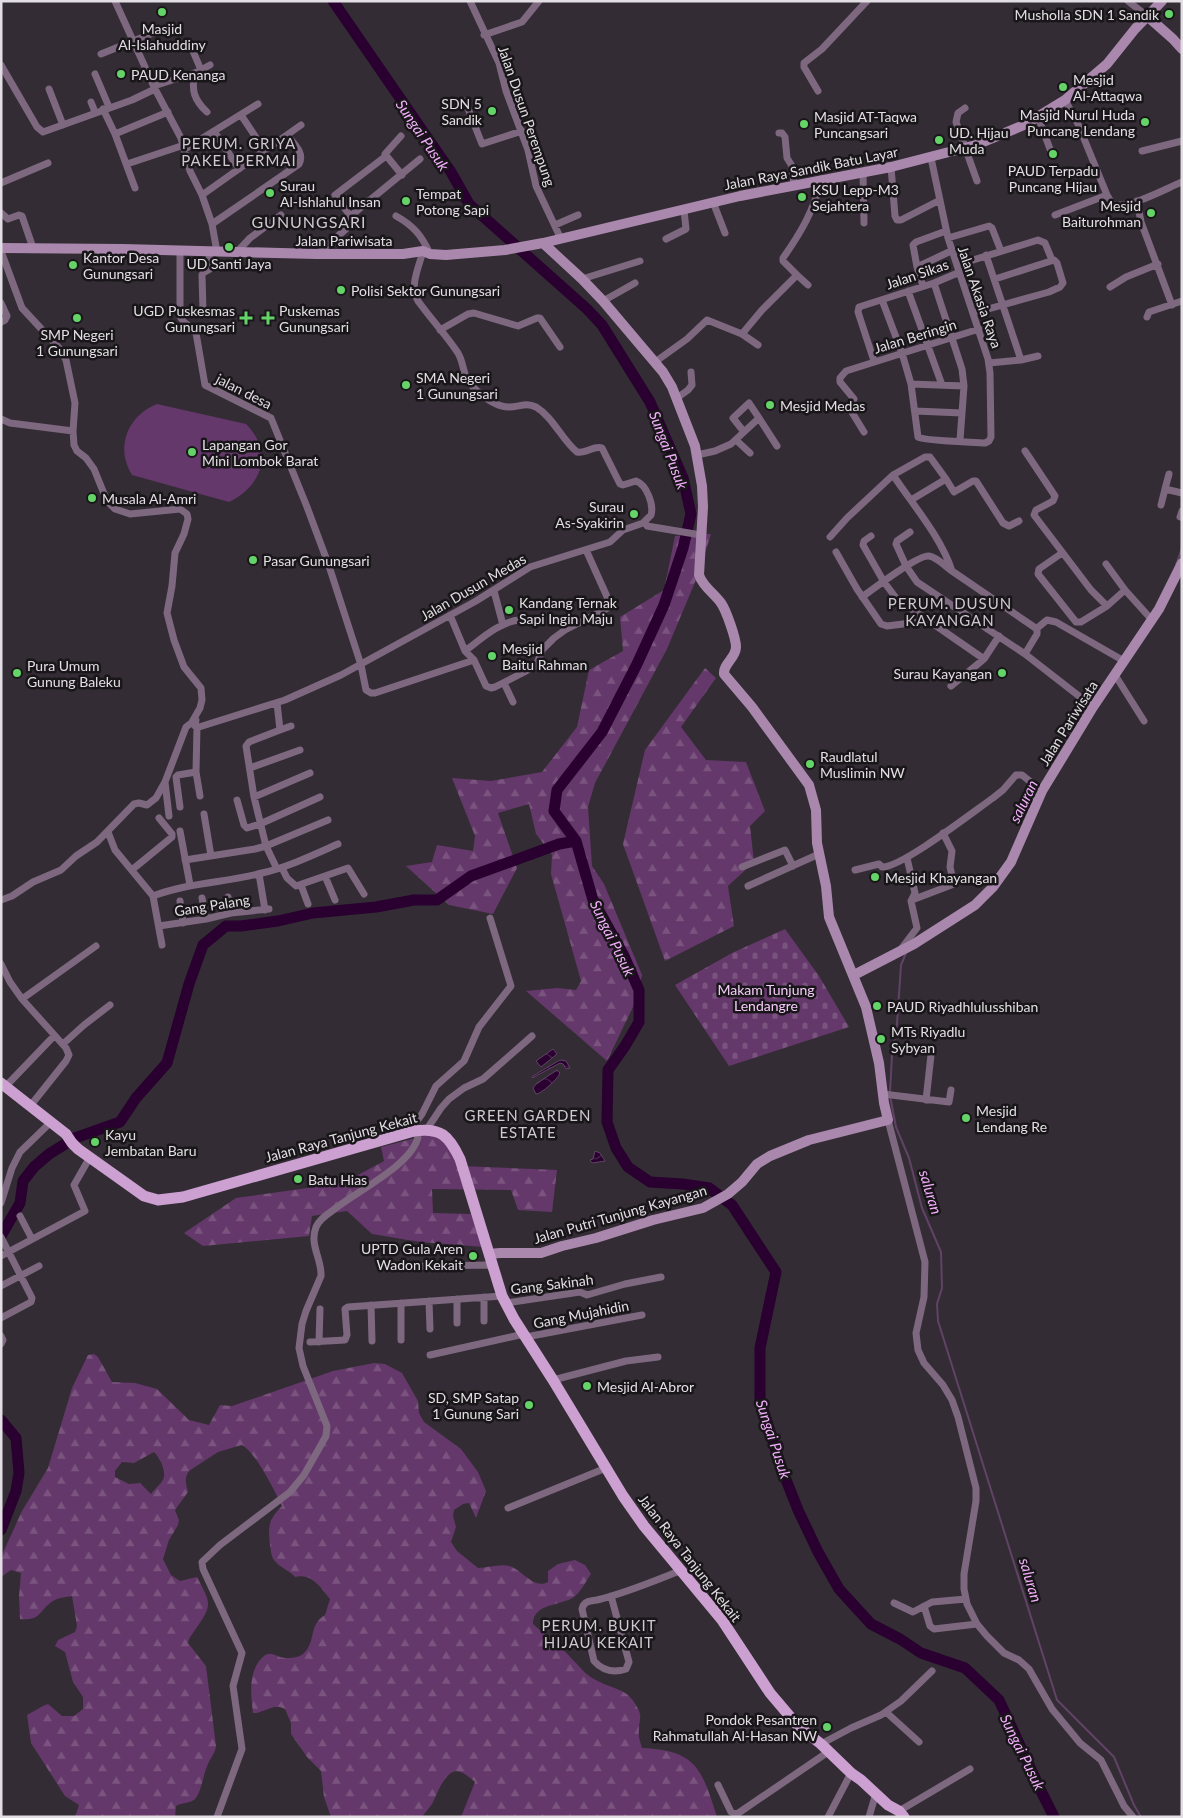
<svg xmlns="http://www.w3.org/2000/svg" width="1183" height="1818" font-family="Lato,sans-serif">
<defs>
<pattern id="forest-firs" width="22" height="20" patternUnits="userSpaceOnUse" patternTransform="scale(1.25)"><rect width="22" height="20" fill="#64386a"/><path d="M5 1l3.5 6h-7zM16 11l3.5 6h-7z" fill="#7a547f"/></pattern>
<pattern id="cemetery-stones" width="16" height="16" patternUnits="userSpaceOnUse" patternTransform="scale(1.25)"><rect width="16" height="16" fill="#64386a"/><path d="M2 7V4a2 2 0 0 1 4 0v3zM10 15v-3a2 2 0 0 1 4 0v3z" fill="#7a547f"/></pattern>
<pattern id="water-waves" width="16" height="10" patternUnits="userSpaceOnUse" patternTransform="scale(1.25)"><rect width="16" height="10" fill="#29002f"/><path d="M0 5q4-4 8 0t8 0" fill="none" stroke="#48254d"/></pattern>
</defs>
<rect width="100%" height="100%" fill="#332c34"/>
<path fill="url(#forest-firs)" fill-rule="evenodd" d="M711,534L698,575L667,649L595,783L588,807L592,866L604,884L642,975L633,1007L607,1061L526,991L557,988L576,990L581,981L551,874L552,855L536,834L529,804L498,813L517,868L493,914L449,905L406,866L432,862L437,845L473,851L475,836L452,778L491,781L542,772L577,727L589,670L623,651L620,617L664,590L675,536Z
M705,668L716,678L681,727L706,760L746,762L765,811L750,826L754,862L728,886L734,926L665,961L623,844L645,750Z
M435,1133L455,1150L460,1166L557,1170L552,1212L518,1210L511,1190L432,1189L433,1213L471,1214L484,1247L420,1242L372,1234L347,1211L312,1216L309,1236L203,1246L184,1233L236,1198L343,1183L384,1161L381,1147Z
M94,1354L98,1357L112,1382L135,1383L157,1389L189,1420L209,1425L220,1405L232,1406L333,1371L374,1363L385,1364L402,1373L418,1401L419,1413L424,1422L461,1449L478,1472L486,1491L476,1518L469,1503L463,1504L454,1510L453,1516L456,1527L451,1542L457,1551L478,1568C490,1568 503,1562 514,1568C525,1574 535,1589 548,1582V1571L558,1564L575,1560L585,1565L591,1574C586,1581 581,1592 574,1597C561,1606 533,1603 533,1624C546,1636 562,1647 573,1660C584,1671 585,1675 600,1682C616,1690 628,1689 637,1707C643,1717 639,1719 639,1729C638,1736 640,1741 642,1748C697,1750 702,1770 717,1817H461L475,1782C469,1777 459,1767 451,1773C441,1780 437,1795 432,1804C429,1808 425,1813 422,1817H331L324,1797L321,1771L307,1757L291,1734V1723L285,1709L280,1707H274L257,1713H253C251,1695 248,1675 260,1660C263,1657 265,1654 269,1654C273,1653 276,1656 280,1657C286,1659 298,1658 303,1654C317,1641 308,1625 325,1615L330,1599C320,1587 312,1573 295,1577C289,1570 280,1568 274,1560C271,1556 271,1551 270,1545C268,1527 268,1520 282,1506C274,1490 257,1454 242,1445L218,1452L189,1471C184,1478 186,1484 188,1492L175,1510L179,1520L178,1525L169,1540L163,1559L171,1575L180,1581L197,1577C211,1604 213,1604 195,1630C192,1635 189,1637 188,1643L206,1666L216,1746C215,1754 211,1757 208,1764C203,1774 202,1791 195,1799C190,1804 182,1802 176,1806L175,1817H75L79,1805L65,1796L31,1743L27,1715L43,1706L48,1704L62,1716H74L83,1709V1697L73,1682L65,1652L55,1646L58,1640L75,1632L77,1626L72,1596C66,1597 58,1598 53,1601C38,1611 42,1621 20,1619L19,1596L21,1573L11,1570L1,1577V1557L22,1511L48,1468L72,1388L88,1355ZM154,1452C158,1456 158,1458 161,1462C168,1480 163,1480 151,1494L140,1483L129,1484L115,1477V1471L122,1462L134,1463Z"/>
<path fill="url(#cemetery-stones)" d="M785,929L819,976L849,1027L729,1066L675,985L732,953Z"/>
<path fill="#64386a" d="M157,404L246,424C274,452 262,486 229,502L132,475C115,448 127,416 157,404Z"/>
<path fill="url(#water-waves)" stroke="#604365" d="M553,1049L557,1054L541,1067L536,1061Z
M560,1060L566,1061L570,1068L566,1069L563,1064L560,1063L532,1078L533,1076Z
M557,1070L560,1073C558,1079 541,1094 536,1094L533,1088L536,1084Z
M595,1151L600,1153L605,1161L592,1163L590,1160L593,1159Z"/>
<g fill="none" stroke-linecap="round" stroke-linejoin="round">
<path stroke="#604365" stroke-width="2" d="M1176,565L1182,548
M890,1092L892,1055L897,1024L901,965L906,953
M890,1096L896,1127L909,1158L922,1208L941,1252L942,1288L937,1304L938,1321L1057,1700L1114,1757L1134,1805L1141,1817"/>
<path stroke="#29002f" stroke-width="11" d="M333,1L451,172L469,204L587,309L602,325L650,402L683,478L691,514L683,548L664,605L637,664L602,732L557,790L554,811L576,841L593,900L624,956L639,990V1022L625,1046L608,1070L607,1122L616,1148L628,1167L650,1182L683,1184L709,1188L732,1205L776,1272L760,1348V1399L781,1467L798,1510L818,1552L839,1589L871,1624L900,1639L921,1653L965,1668L999,1700L1040,1789L1054,1817
M1,1236L20,1203L23,1181L34,1167L49,1154L75,1138L120,1122L136,1098L167,1063L189,984L203,945L226,926H241L278,921L313,913L376,907L414,900H437L471,876L559,844L576,841
M1,1420L16,1438L19,1473L16,1491L1,1530"/>
<path stroke="#7d6880" stroke-width="7" d="M115,1L155,89L181,138L190,171L202,195L212,224L217,252
M470,1L499,63L506,91L528,150L536,186L561,239
M1128,1L1147,16
M484,35L522,22L539,1
M190,44L201,70
M101,54L163,29
M1,65L37,127L43,132L132,100L155,89
M195,73C191,90 194,100 207,112
M95,74L109,107
M154,86L197,72L210,65
M49,89L63,125
M818,91L804,67V63L822,49L867,1
M1065,100L1078,124L1107,195L1113,205C1131,208 1165,189 1182,182
M465,101L482,144L522,131
M91,102L95,112
M965,108L958,113L956,122L977,181
M103,109L115,134L135,188
M241,115L265,151
M1038,117L1050,149
M214,131L239,169
M779,133H782L785,137L787,158L792,166L794,185
M115,134L168,112
M401,136L385,154L402,175
M185,149L258,104
M1142,151L1182,141
M127,164L184,145
M891,167L895,216L897,220H901L940,200
M863,172L864,223
M1,183L48,163
M202,195L301,125
M1137,201L1141,222L1172,305
M713,202L725,233
M1,213L8,219L19,215L22,216L33,248
M1055,215L1107,195
M396,216C414,226 422,236 430,254
M351,217L335,195L386,156
M212,224L299,164C305,153 294,144 288,136
M555,225L578,215
M948,238L989,226L992,228L1001,251
M666,239L686,229L684,210
M1,251L22,308L59,348L66,360L75,403L73,431L74,445L77,451L86,458L94,469L107,501L115,509L130,514L180,509L187,514L188,519L184,534L175,553L172,586L167,613L174,640L184,667L201,688L202,700L200,708L192,722L193,724L196,720L195,726L199,727L285,700L341,675L476,601L530,567L610,542L623,530L643,523L651,515C654,505 647,485 636,481L623,485L620,484L602,448C594,445 586,454 577,452C562,440 553,417 536,407C526,402 519,407 509,407C496,407 482,396 473,387C462,377 465,365 458,353C446,335 431,319 418,301C409,286 419,267 423,251
M180,251V316C183,325 192,325 196,333L205,385L271,418L307,507L329,566L361,665L366,690L371,693H375L474,660
M236,253L250,238L281,215
M317,254L346,229L353,214L420,159
M986,255L1021,360
M957,265L1038,240L1045,243L1052,260
M917,267L951,251
M797,275L808,285
M582,279L640,261
M934,283L962,369L964,386L960,440
M923,286L917,267L913,245L916,242L946,231
M1110,287L1126,277L1158,264
M908,291L942,385
M882,300L902,353L911,384L918,437C923,441 974,442 985,443L989,441L991,437L990,373L988,359L948,238L931,158
M603,301L635,283
M1,303L7,316L5,320L1,322
M203,311L202,275L203,273L210,269L209,252
M974,313L1049,292L1060,287L1063,283L1057,263L1054,260L995,279
M1147,317L1149,312L1182,301
M440,330L468,314L474,313L518,326L537,318H540L560,347
M742,334L758,345
M874,361L858,312L859,307L934,283L960,272
M655,362L687,339L707,320L742,334L762,310L797,275L783,261V258C800,234 815,209 821,179
M989,363L1021,360L1038,356
M911,384L964,386
M677,398L688,390L692,385L691,372
M915,411L962,413
M1,419L10,423L73,431
M744,432L733,418L749,403L759,418
M864,432L850,409L854,399L840,382V378L846,371L979,329
M736,440L750,453
M1025,451L1055,496L1053,501L1036,510L1034,515L1091,590L1107,606
M697,455L715,451L731,444L759,418L777,446
M1169,474L1165,489L1182,493
M946,479L954,492L973,481H976L1003,523L1009,526L1019,521
M911,500L946,479L930,457H925L893,475C913,505 941,537 952,571L1037,629V634L1025,654
M1161,505L1165,489
M1180,517L1182,511
M645,522L647,526L701,535
M910,532L897,541L896,544L906,566L917,582L1025,654L1093,707
M871,536L864,541L863,545L884,582L896,598L984,659L999,636
M830,537L847,518L893,475
M836,552L857,589L881,624L887,626L927,621
M1062,553L1039,569L1038,574L1076,622H1081L1107,606L1125,590
M1106,564L1125,590L1152,620
M494,591L503,625
M862,597C873,589 919,554 929,556C937,557 946,567 952,571
M450,615L465,651L474,660L486,686L491,688L495,687L536,666L542,650L554,638L565,630L608,608L609,601L586,550
M1036,629L1047,620L1056,622L1124,661
M465,651C480,640 499,622 519,620
M1115,675L1144,721
M504,683L513,702
M951,686L984,659
M197,727L196,772L200,796
M280,730L291,726
M250,768L300,750
M165,782L169,816
M254,797L310,773
M237,800L244,825L247,828L260,824L320,797
M180,807L176,777L178,775L196,772
M204,814L211,856
M180,831L190,885
M108,832L115,850L153,896L162,945
M185,860L255,849L266,846L254,797L246,746L249,742L280,730L277,703
M742,867L785,850L793,866
M282,868L287,878L296,886L348,868L364,894
M133,869L172,837V834L159,818
M277,869L266,846L328,820
M855,870L879,864L882,867C901,868 973,812 993,798L1003,790L1016,775H1022L1042,791
M259,874L265,910
M325,876L335,900
M301,885L308,904
M748,886L819,854
M153,896C190,882 225,883 262,873C288,867 313,855 338,844
M228,897L231,913
M202,898L206,919
M1,900L12,896L33,882L61,870L76,856L97,842L134,804L139,803L147,805L156,798L165,782L186,727L194,721
M912,900L954,884L950,867L952,851L943,833
M180,901L183,923
M159,926L206,919L231,913L269,909
M901,949L917,928L911,901L915,893L907,858
M1,964L10,982L22,999
M63,1044L84,1025L110,1005
M6,1086L54,1036
M883,1094L949,1102L951,1090
M926,1100L931,1055
M31,1105L66,1061L69,1055L66,1048L22,999L96,946
M888,1120L925,1262L924,1297L916,1333L918,1350L924,1363L943,1385L952,1400L958,1417L976,1488V1501L964,1574V1589L967,1604L977,1624L987,1636L1004,1653L1019,1660L1029,1669L1052,1709L1080,1743L1101,1760L1124,1806L1133,1817
M427,1129L441,1108L449,1099L464,1088L483,1079L532,1036
M404,1132L417,1121L422,1114L436,1086L464,1061L479,1027L511,986L490,918
M1,1203L12,1168L20,1152L51,1122
M20,1216L32,1239
M1,1237L32,1298L31,1302L1,1318
M1,1256L85,1211L74,1185L90,1157
M389,1267L486,1265L492,1266
M1,1286L39,1266
M484,1297V1321
M457,1299V1323
M429,1301L430,1329
M506,1303L580,1292L587,1295L625,1284L661,1277
M371,1305L372,1341
M1,1336L3,1340L1,1344
M526,1337L642,1315
M401,1340V1303
M310,1342L345,1340L347,1335L345,1309L348,1307L502,1296
M319,1342L320,1309
M430,1355L524,1334
M553,1380L626,1361L658,1357
M508,1508L606,1468
M611,1596L629,1662L626,1669C614,1673 603,1671 594,1661L582,1609C584,1601 590,1601 597,1600C626,1593 654,1581 682,1570
M894,1603L913,1612L932,1602L966,1599
M924,1606L930,1626L934,1629L977,1624
M886,1712L919,1742
M821,1744L851,1728L881,1715L901,1701L932,1671
M718,1785L731,1812L737,1814L828,1752
M899,1811L970,1769
M217,1817L242,1749L233,1686L242,1653L203,1569L202,1562L220,1545L290,1492L304,1475L326,1436L327,1426L303,1366L299,1348L302,1324L306,1311L321,1276C322,1259 309,1245 316,1227C319,1220 326,1215 332,1211C355,1192 412,1165 418,1137L414,1131
M828,1817L851,1773
M869,1817L876,1793"/>
<path stroke="#aa88ae" stroke-width="10" d="M1147,16L1173,39L1182,49
M1,248L123,249L317,254H403L423,251L430,254L446,255L505,250L543,243L740,196L891,167L976,145L1024,125L1065,100L1107,64L1135,29L1162,1
M854,975L914,944L975,905L993,887L1011,862L1042,791L1093,707L1159,609L1182,563
M489,1254L500,1253H541L562,1246L596,1238L653,1220L703,1208L728,1194L742,1182L757,1164L770,1156L809,1140L888,1120L884,1103L879,1063L866,1007L829,917L826,886L817,843L816,810L809,785L752,707L724,674C723,664 736,658 736,647C736,638 726,610 721,603C714,593 703,587 699,575L703,507L702,486L695,446L672,387L663,372L603,301L582,279L543,243"/>
<path stroke="#cca0d1" stroke-width="11" d="M1,1083L66,1134L72,1143L78,1149L144,1196L158,1200L183,1197L414,1131C441,1127 449,1136 460,1159L502,1296L514,1319L553,1380L623,1496L644,1526L722,1620L770,1693L798,1726L821,1744L851,1773L861,1780L888,1805L899,1811L904,1817"/>
</g>
<g fill="#64d468" stroke="#191619" stroke-width="2">
<circle cx="162" cy="12" r="5"/>
<circle cx="1169" cy="14" r="5"/>
<circle cx="121" cy="74" r="5"/>
<circle cx="1063" cy="87" r="5"/>
<circle cx="492" cy="111" r="5"/>
<circle cx="1145" cy="122" r="5"/>
<circle cx="804" cy="124" r="5"/>
<circle cx="939" cy="140" r="5"/>
<circle cx="1053" cy="154" r="5"/>
<circle cx="270" cy="193" r="5"/>
<circle cx="802" cy="197" r="5"/>
<circle cx="406" cy="201" r="5"/>
<circle cx="1151" cy="213" r="5"/>
<circle cx="229" cy="247" r="5"/>
<circle cx="73" cy="265" r="5"/>
<circle cx="341" cy="290" r="5"/>
<circle cx="77" cy="318" r="5"/>
<path d="M243.5 310.5h5v5h5v5h-5v5h-5v-5h-5v-5h5z"/>
<path d="M265.5 310.5h5v5h5v5h-5v5h-5v-5h-5v-5h5z"/>
<circle cx="406" cy="385" r="5"/>
<circle cx="770" cy="405" r="5"/>
<circle cx="192" cy="452" r="5"/>
<circle cx="92" cy="498" r="5"/>
<circle cx="634" cy="514" r="5"/>
<circle cx="253" cy="560" r="5"/>
<circle cx="509" cy="610" r="5"/>
<circle cx="492" cy="656" r="5"/>
<circle cx="17" cy="673" r="5"/>
<circle cx="1002" cy="673" r="5"/>
<circle cx="810" cy="764" r="5"/>
<circle cx="875" cy="877" r="5"/>
<circle cx="877" cy="1006" r="5"/>
<circle cx="881" cy="1039" r="5"/>
<circle cx="966" cy="1118" r="5"/>
<circle cx="95" cy="1142" r="5"/>
<circle cx="298" cy="1179" r="5"/>
<circle cx="473" cy="1256" r="5"/>
<circle cx="587" cy="1386" r="5"/>
<circle cx="529" cy="1405" r="5"/>
<circle cx="827" cy="1727" r="5"/>
</g>
<g text-anchor="middle" dominant-baseline="central" stroke-width="5" stroke-linejoin="round" paint-order="stroke">
<g font-size="14" fill="#e2dee3" stroke="#191619" text-anchor="start">
<text x="1159" y="14" text-anchor="end">Musholla SDN 1 Sandik</text>
<text x="162" y="28" text-anchor="middle">Masjid<tspan x="162" dy="16">Al-Islahuddiny</tspan></text>
<text x="131" y="74">PAUD Kenanga</text>
<text x="1073" y="79">Mesjid<tspan x="1073" dy="16">Al-Attaqwa</tspan></text>
<text x="482" y="103" text-anchor="end">SDN 5<tspan x="482" dy="16">Sandik</tspan></text>
<text x="1135" y="114" text-anchor="end">Masjid Nurul Huda<tspan x="1135" dy="16">Puncang Lendang</tspan></text>
<text x="814" y="116">Masjid AT-Taqwa<tspan x="814" dy="16">Puncangsari</tspan></text>
<text x="949" y="132">UD. Hijau<tspan x="949" dy="16">Muda</tspan></text>
<text x="1053" y="170" text-anchor="middle">PAUD Terpadu<tspan x="1053" dy="16">Puncang Hijau</tspan></text>
<text x="280" y="185">Surau<tspan x="280" dy="16">Al-Ishlahul Insan</tspan></text>
<text x="812" y="189">KSU Lepp-M3<tspan x="812" dy="16">Sejahtera</tspan></text>
<text x="416" y="193">Tempat<tspan x="416" dy="16">Potong Sapi</tspan></text>
<text x="1141" y="205" text-anchor="end">Mesjid<tspan x="1141" dy="16">Baiturohman</tspan></text>
<text x="83" y="257">Kantor Desa<tspan x="83" dy="16">Gunungsari</tspan></text>
<text x="229" y="263" text-anchor="middle">UD Santi Jaya</text>
<text x="351" y="290">Polisi Sektor Gunungsari</text>
<text x="235" y="310" text-anchor="end">UGD Puskesmas<tspan x="235" dy="16">Gunungsari</tspan></text>
<text x="279" y="310">Puskemas<tspan x="279" dy="16">Gunungsari</tspan></text>
<text x="77" y="334" text-anchor="middle">SMP Negeri<tspan x="77" dy="16">1 Gunungsari</tspan></text>
<text x="416" y="377">SMA Negeri<tspan x="416" dy="16">1 Gunungsari</tspan></text>
<text x="780" y="405">Mesjid Medas</text>
<text x="202" y="444">Lapangan Gor<tspan x="202" dy="16">Mini Lombok Barat</tspan></text>
<text x="102" y="498">Musala Al-Amri</text>
<text x="624" y="506" text-anchor="end">Surau<tspan x="624" dy="16">As-Syakirin</tspan></text>
<text x="263" y="560">Pasar Gunungsari</text>
<text x="519" y="602">Kandang Ternak<tspan x="519" dy="16">Sapi Ingin Maju</tspan></text>
<text x="502" y="648">Mesjid<tspan x="502" dy="16">Baitu Rahman</tspan></text>
<text x="27" y="665">Pura Umum<tspan x="27" dy="16">Gunung Baleku</tspan></text>
<text x="992" y="673" text-anchor="end">Surau Kayangan</text>
<text x="820" y="756">Raudlatul<tspan x="820" dy="16">Muslimin NW</tspan></text>
<text x="885" y="877">Mesjid Khayangan</text>
<text x="887" y="1006">PAUD Riyadhlulusshiban</text>
<text x="891" y="1031">MTs Riyadlu<tspan x="891" dy="16">Sybyan</tspan></text>
<text x="976" y="1110">Mesjid<tspan x="976" dy="16">Lendang Re</tspan></text>
<text x="105" y="1134">Kayu<tspan x="105" dy="16">Jembatan Baru</tspan></text>
<text x="308" y="1179">Batu Hias</text>
<text x="463" y="1248" text-anchor="end">UPTD Gula Aren<tspan x="463" dy="16">Wadon Kekait</tspan></text>
<text x="597" y="1386">Mesjid Al-Abror</text>
<text x="519" y="1397" text-anchor="end">SD, SMP Satap<tspan x="519" dy="16">1 Gunung Sari</tspan></text>
<text x="817" y="1719" text-anchor="end">Pondok Pesantren<tspan x="817" dy="16">Rahmatullah Al-Hasan NW</tspan></text>
</g>
<g font-size="14" fill="#e2dee3" stroke="#191619">
<text transform="translate(527 116) rotate(71)">Jalan Dusun Perempung</text>
<text transform="translate(811 168) rotate(-11)">Jalan Raya Sandik Batu Layar</text>
<text x="344" y="240">Jalan Pariwisata</text>
<text transform="translate(917 274) rotate(-19)">Jalan Sikas</text>
<text transform="translate(980 297) rotate(71)">Jalan Akasia Raya</text>
<text transform="translate(915 336) rotate(-17)">Jalan Beringin</text>
<text transform="translate(244 391) rotate(27)">jalan desa</text>
<text transform="translate(473 587) rotate(-30)">Jalan Dusun Medas</text>
<text transform="translate(1068 723) rotate(-58)">Jalan Pariwisata</text>
<text transform="translate(212 905) rotate(-9)">Gang Palang</text>
<text transform="translate(341 1137) rotate(-15)">Jalan Raya Tanjung Kekait</text>
<text transform="translate(620 1214) rotate(-16)">Jalan Putri Tunjung Kayangan</text>
<text transform="translate(552 1284) rotate(-7)">Gang Sakinah</text>
<text transform="translate(581 1314) rotate(-11)">Gang Mujahidin</text>
<text transform="translate(690 1558) rotate(52)">Jalan Raya Tanjung Kekait</text>
</g>
<g font-size="14" fill="#f4cbf9" stroke="#191619">
<text x="766" y="989">Makam Tunjung<tspan x="766" dy="16">Lendangre</tspan></text>
</g>
<g font-size="15" font-style="italic" fill="#f3aefc" stroke="#191619">
<text transform="translate(423 135) rotate(56)">Sungai Pusuk</text>
<text transform="translate(669 450) rotate(69)">Sungai Pusuk</text>
<text transform="translate(1023 801) rotate(-64)">saluran</text>
<text transform="translate(613 938) rotate(64)">Sungai Pusuk</text>
<text transform="translate(931 1192) rotate(73)">saluran</text>
<text transform="translate(774 1439) rotate(72)">Sungai Pusuk</text>
<text transform="translate(1031 1580) rotate(73)">saluran</text>
<text transform="translate(1023 1752) rotate(64)">Sungai Pusuk</text>
</g>
<g font-size="15" letter-spacing="1" fill="#d0c7d1" stroke="#191619">
<text x="239" y="143">PERUM. GRIYA<tspan x="239" dy="17">PAKEL PERMAI</tspan></text>
<text x="950" y="603">PERUM. DUSUN<tspan x="950" dy="17">KAYANGAN</tspan></text>
<text x="528" y="1115">GREEN GARDEN<tspan x="528" dy="17">ESTATE</tspan></text>
<text x="599" y="1625">PERUM. BUKIT<tspan x="599" dy="17">HIJAU KEKAIT</tspan></text>
</g>
<g font-size="16" letter-spacing="1" fill="#d0c7d1" stroke="#191619">
<text x="309" y="221">GUNUNGSARI</text>
</g>
</g>
<rect width="1183" height="1818" fill="none" stroke="#e2dee3" stroke-width="5"/>
</svg>
